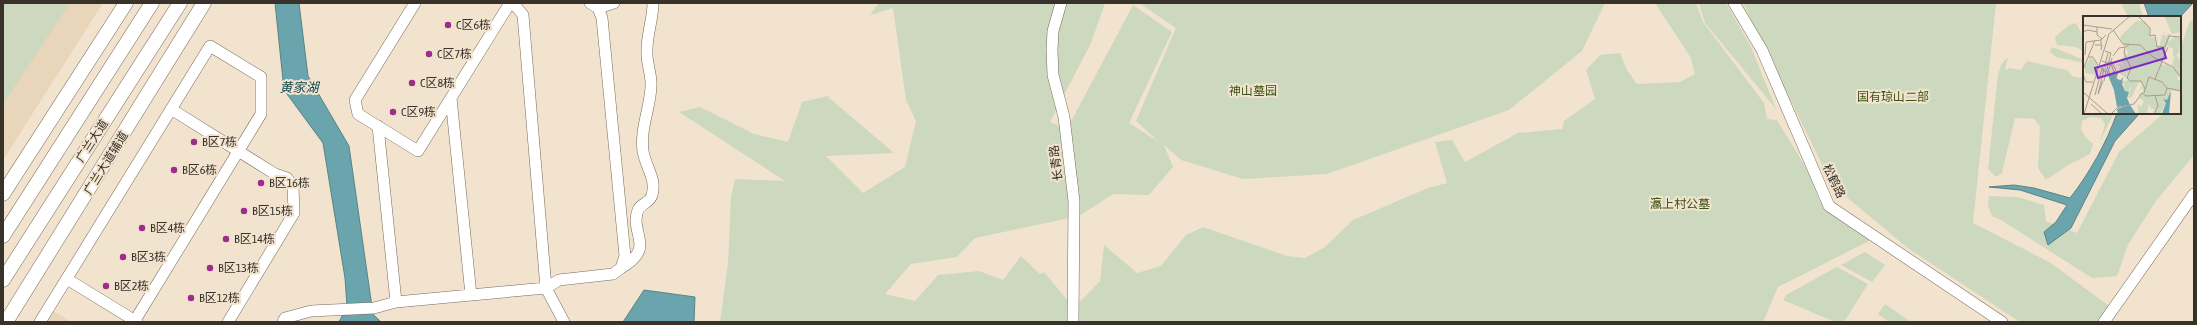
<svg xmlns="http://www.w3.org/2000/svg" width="2197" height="325" font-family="'Asap Condensed','Noto Sans SC',sans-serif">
<rect width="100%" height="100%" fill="#f2e3ce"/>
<path fill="#e9d5ba" d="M3,3H103L3,160Z
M53,311L71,322H47Z"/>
<path fill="#ccd9bf" d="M3,3H70L3,104Z
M879,3H1105L1091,43L1050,122L1067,129L1133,5L1172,32L1129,123L1159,142L1136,121L1176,28L1139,3H1605L1582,51L1509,110L1327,174L1243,179L1181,160L1164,145L1173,167L1149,195L1113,194L1079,216L975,238L957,257L911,264L885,294L915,301L938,275L979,271L1003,280L1021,256L1040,274L1044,272L1074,308L1100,281L1104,245L1137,273L1161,266L1186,235L1203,227L1287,256L1305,258L1325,247L1353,220L1428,188L1447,183L1435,142L1452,140L1465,162L1518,133L1562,129L1564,121L1595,99L1586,70L1600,55L1620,53L1627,70L1637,84L1680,82L1695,74L1691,58L1655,3H1696L1703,22L1764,103L1767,119L1777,120L1811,176L1819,200L1871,240L1778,287L1763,322H720L728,263L731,197L735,179L785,181L679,112L700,107L754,134L788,142L802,102L827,96L894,153L826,156L863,193L905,167L916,121L906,100L893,8L870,15Z
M1699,3H1726L1751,47L1776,109L1705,23Z
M1743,3H1996L1973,223L2051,263L2109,306L2097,322H2020L1909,249L1832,185Z
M2121,3H2139L2143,17H2128Z
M2194,20V155L2156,201L2128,245L2117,276L2092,278L2001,220L1992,216L1988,206L1989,196L2018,197L2044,205L2046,221L2077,233L2119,152L2164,113H2180V48L2190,21Z
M2076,23L2081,32L2084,52L2076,47L2057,45L2055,37L2069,25Z
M2052,47L2082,59L2084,57V63L2056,57L2050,52Z
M2008,57L2005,70L2010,68L2021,70L2027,61L2067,70L2072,76L2080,78L2084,75V113H2114L2100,141L2105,124L2101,118L2091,117L2082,121L2081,129L2086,138L2093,144L2090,154L2068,165L2046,180L2038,168L2040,126L2034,119L2015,118L2002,173L1996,177L1988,169L1998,74L2002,63Z
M1865,252L1885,265L1872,282L1841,265Z
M1837,267L1868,284L1844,322H1835L1783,300L1786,295Z
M1885,304L1911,322H1889L1878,314Z"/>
<path fill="#6aa5ae" stroke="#5b8286" d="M275,3H299L308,76L349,146L373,314L381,322H339L347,306L345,278L323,143L284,90Z
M2144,3H2193L2180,17H2149Z
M2117,113H2140L2115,141L2071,228L2048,245L2044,232L2056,222L2067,205L2020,190L1989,187L2014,185L2034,188L2070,198C2089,174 2107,142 2117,113Z
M644,290L695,297L694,322H623Z"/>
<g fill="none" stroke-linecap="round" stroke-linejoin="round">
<defs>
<path id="minor" d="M415,3L355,100L358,114L418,151L510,3
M1061,3L1053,31L1052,50L1053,75L1064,117L1074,201L1073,322
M1734,3L1762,50L1829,206L2002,322
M598,8L614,3
M451,98L471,295
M171,109L275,174L287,178L293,186L294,213L228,322
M378,126L396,302L546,288L523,15L513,3
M621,268C657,247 629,234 638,210C641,203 650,203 652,195C657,179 645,166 643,151C640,129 650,108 651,87C652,76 647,65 647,54C646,36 653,20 653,3
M67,279L137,322
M40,322L210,46L261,77V114L134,322
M283,322L285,318L311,311L374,308L396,302
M564,322L546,288L559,280L613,274L621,268L625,256L602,18L598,8L590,3
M2104,322L2194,194"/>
<path id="major" d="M3,194L126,3
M3,236L152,3
M3,280L180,3
M6,322L204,3"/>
</defs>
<use href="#minor" stroke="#786a58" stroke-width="12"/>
<use href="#major" stroke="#786a58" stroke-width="15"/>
<use href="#minor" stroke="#fff" stroke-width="11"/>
<use href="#major" stroke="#fff" stroke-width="14"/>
</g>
<g fill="#9d2d8b" stroke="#f2e3ce" stroke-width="1.5">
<circle cx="448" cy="25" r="4"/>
<circle cx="429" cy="54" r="4"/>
<circle cx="412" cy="83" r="4"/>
<circle cx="393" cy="112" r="4"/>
<circle cx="194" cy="142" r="4"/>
<circle cx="174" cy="170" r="4"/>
<circle cx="261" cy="183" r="4"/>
<circle cx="244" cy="211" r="4"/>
<circle cx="142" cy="228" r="4"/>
<circle cx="226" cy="239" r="4"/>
<circle cx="123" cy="257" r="4"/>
<circle cx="210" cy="268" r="4"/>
<circle cx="106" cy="286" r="4"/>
<circle cx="191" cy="298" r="4"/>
</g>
<g text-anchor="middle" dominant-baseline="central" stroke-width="4" stroke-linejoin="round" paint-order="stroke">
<g font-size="12" fill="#38322a" stroke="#f2e3ce" text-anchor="start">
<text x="456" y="25">C区6栋</text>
<text x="437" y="54">C区7栋</text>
<text x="420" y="83">C区8栋</text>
<text x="401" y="112">C区9栋</text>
<text x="202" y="142">B区7栋</text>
<text x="182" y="170">B区6栋</text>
<text x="269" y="183">B区16栋</text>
<text x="252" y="211">B区15栋</text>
<text x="150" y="228">B区4栋</text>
<text x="234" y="239">B区14栋</text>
<text x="131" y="257">B区3栋</text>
<text x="218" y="268">B区13栋</text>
<text x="114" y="286">B区2栋</text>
<text x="199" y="298">B区12栋</text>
</g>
<g font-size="12" fill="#3a5416" stroke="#f2e3ce">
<text x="1253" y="91">神山墓园</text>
<text x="1893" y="97">国有琼山二部</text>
<text x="1680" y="204">瀛上村公墓</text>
</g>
<g font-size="12" fill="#38322a" stroke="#f2e3ce">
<text transform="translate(92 141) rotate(-57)">广兰大道</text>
<text transform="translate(106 163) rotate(-58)">广兰大道辅道</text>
<text transform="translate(1056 163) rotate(-97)">长青路</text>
<text transform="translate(1834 181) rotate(64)">松鹤路</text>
</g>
<g font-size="13" font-style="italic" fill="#154b51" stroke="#f2e3ce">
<text x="299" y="87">黄家湖</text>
</g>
</g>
<g transform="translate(2083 16)">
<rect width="98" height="98" fill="#f2e3ce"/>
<path d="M81,0H98V16L89,18ZM53,5H62L66,11L67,22L72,21L73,30L77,29L79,19L82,18L78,14L81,16L83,21L85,17L88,19L85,26L92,20L96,22L98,18L96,37L90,41V33L84,29L79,47L82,51V48L92,53L95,59L94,63L98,65V76L88,74L84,84L80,83L83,87L77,98L70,96L72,93H68L66,88L64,98H55V88L58,91L61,85L56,82V77L57,78L61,74L58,72L56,76L58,70L61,72L59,67L56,66L48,82L45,81L49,69L45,76L42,75L40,65L46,64L36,57L37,50L34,49L38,47L40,50L39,45L42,35L43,39L45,38L43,31L51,30L42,31L37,21ZM92,39H94L96,44L98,39V62L89,49ZM8,41L15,49L12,59L2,57V50Z" fill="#ccd9bf"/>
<path d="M20,47L26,58L36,55L33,63L38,64L40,61L39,68L42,75L46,76L44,82L47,89L34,91L31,74ZM88,75L86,98H79L83,87L80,83L84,84ZM47,89L53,98H35L34,93Z" fill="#6aa5ae"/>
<path fill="none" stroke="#a89c8c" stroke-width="1" d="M55,0L67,12V20L72,19L74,31H82L86,20L98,21M0,9L29,13M14,11V19L19,23M30,14L40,28L57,29L70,41L90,51L98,62M0,16L5,14L14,16M12,29H19L18,34M18,29V24L23,19M46,29L42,31L41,37L48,52L44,62L47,65H58L62,73M22,35L28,37L24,52L26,53L28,46H25M2,39L3,26L18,24M30,40L36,32L42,31M5,41H10L15,49M29,42L28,46L33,54L31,56L34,63L40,67M19,45L28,48L31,56L27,58L25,53M22,49L25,37M0,54L12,24M19,54L23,56L21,65M0,58L3,66H10M72,63L85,31M84,72L98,75M0,76L25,98M61,77L66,61L79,66L84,72M15,78L21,53L19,52M15,78L20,65M12,79L19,52M8,88L19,98M1,98L26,18L47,0M28,98L34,92L51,88L59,77L63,80L82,79L84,72M71,98L75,90L72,79"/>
<path fill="#7b2cbf" fill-opacity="0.15" stroke="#7b2cbf" stroke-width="2" d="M80,32L83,42L15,62L12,52Z"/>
<rect width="98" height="98" fill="none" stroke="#38322a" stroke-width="2"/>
</g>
<rect width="2197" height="325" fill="none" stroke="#38322a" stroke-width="8"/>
</svg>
